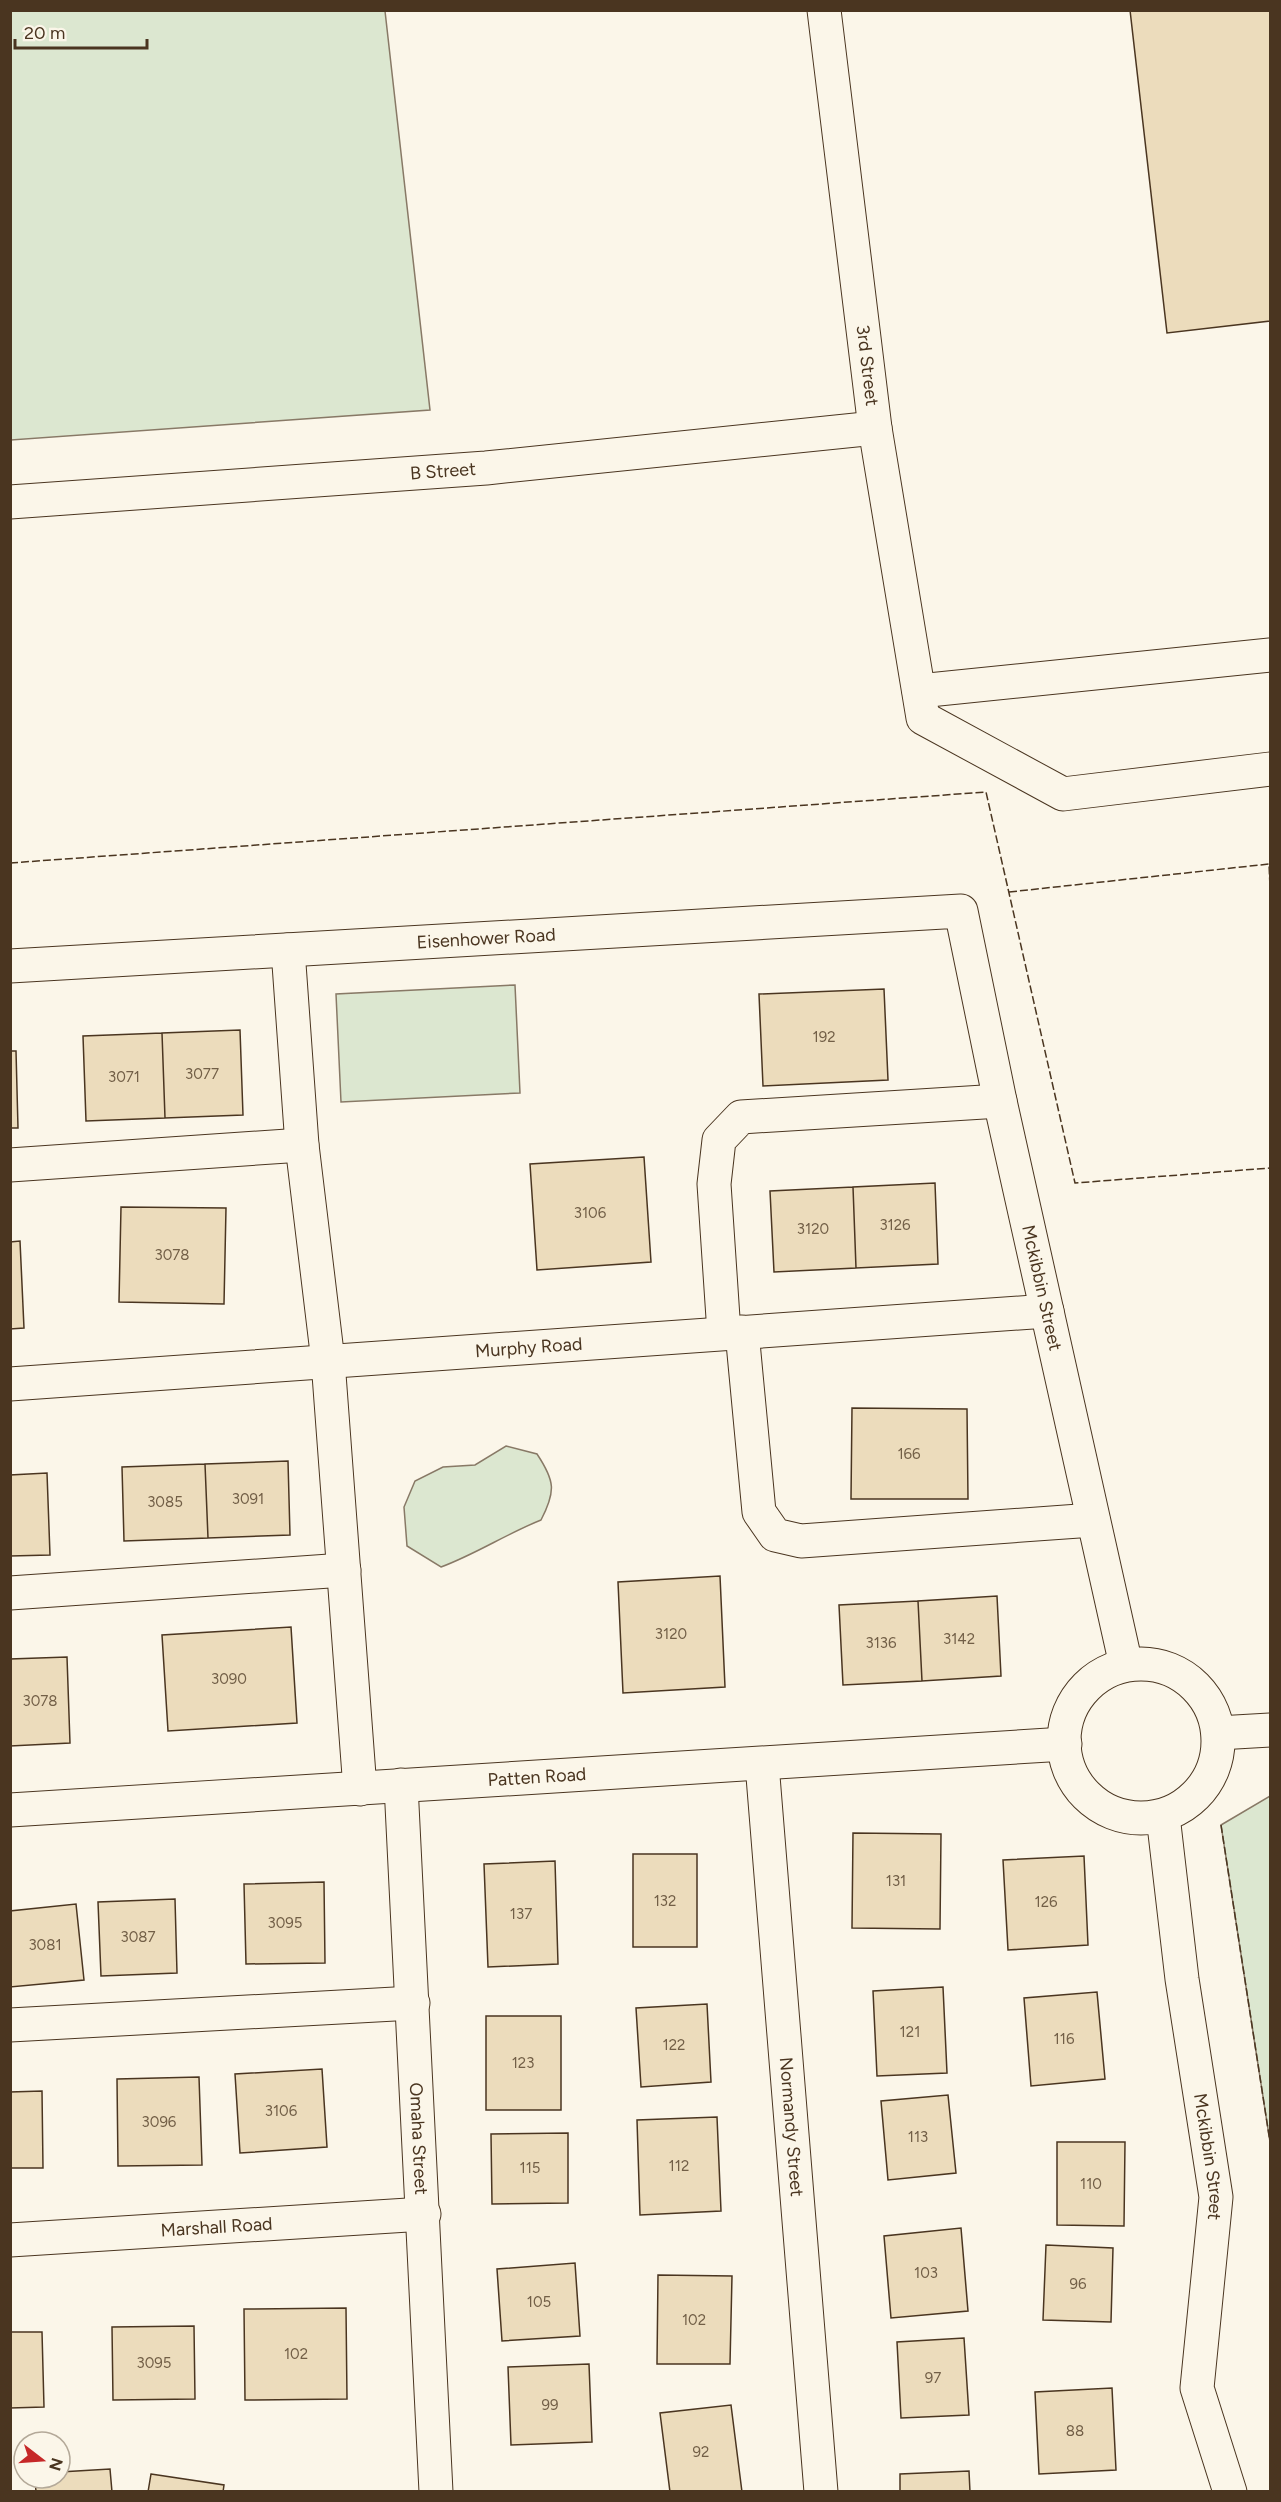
<svg xmlns="http://www.w3.org/2000/svg" width="1281" height="2502" font-family="Figtree,sans-serif">
<rect width="100%" height="100%" fill="#fbf6e9"/>
<path fill="#dce7d0" stroke="#887966" stroke-width="1.5" d="M11,10L385,11L430,410L11,440Z
M515,985L520,1093L341,1102L336,994Z
M506,1446L537,1454C555,1481 556,1491 541,1520C506,1534 476,1554 441,1567L407,1546L404,1507L415,1481L443,1467L475,1465Z
M1270,1796V2142L1221,1825Z"/>
<path fill="#ecdcbc" stroke="#4a3520" stroke-width="1.5" d="M1130,10H1270V321L1167,333Z
M884,989L888,1080L763,1086L759,994Z
M240,1030L243,1115L165,1118L162,1033Z
M162,1033L165,1118L86,1121L83,1036Z
M10,1051H16L18,1128H10Z
M644,1157L651,1262L537,1270L530,1164Z
M935,1183L938,1264L856,1268L853,1187Z
M853,1187L856,1268L774,1272L770,1191Z
M121,1207L226,1208L224,1304L119,1302Z
M20,1241L24,1328L10,1329V1242Z
M852,1408L967,1409L968,1499H851Z
M288,1461L290,1535L208,1538L205,1464Z
M205,1464L208,1538L124,1541L122,1467Z
M47,1473L50,1555L10,1556V1475Z
M720,1576L725,1687L623,1693L618,1582Z
M997,1596L1001,1676L922,1681L918,1601Z
M918,1601L922,1681L843,1685L839,1605Z
M291,1627L297,1723L168,1731L162,1635Z
M67,1657L70,1743L10,1746V1659Z
M853,1833L941,1834L940,1929L852,1928Z
M633,1854H697V1947H633Z
M1084,1856L1088,1945L1008,1950L1003,1860Z
M555,1861L558,1964L488,1967L484,1864Z
M324,1882L325,1963L246,1964L244,1884Z
M175,1899L177,1973L101,1976L98,1902Z
M76,1904L84,1980L10,1987V1911Z
M943,1987L947,2073L877,2076L873,1991Z
M1097,1992L1105,2079L1031,2086L1024,1998Z
M707,2004L711,2082L641,2087L636,2008Z
M486,2016H561V2110H486Z
M322,2069L327,2147L240,2153L235,2074Z
M199,2077L202,2165L118,2166L117,2079Z
M42,2091L43,2168H10V2092Z
M948,2095L956,2173L888,2180L881,2101Z
M717,2117L721,2211L640,2215L637,2120Z
M568,2133V2203L492,2204L491,2134Z
M1057,2142H1125L1124,2226L1057,2225Z
M961,2228L968,2311L891,2318L884,2236Z
M1046,2245L1113,2248L1111,2322L1043,2320Z
M575,2263L580,2336L502,2341L497,2269Z
M658,2275L732,2276L730,2364H657Z
M346,2308L347,2399L245,2400L244,2309Z
M194,2326L195,2399L113,2400L112,2327Z
M10,2332H42L44,2407L10,2408Z
M964,2338L969,2415L901,2418L897,2342Z
M589,2364L592,2442L511,2445L508,2367Z
M1112,2388L1116,2470L1039,2474L1035,2392Z
M731,2405L742,2492H670L660,2413Z
M110,2469L112,2492H36L35,2478H60V2472Z
M969,2471L970,2492H900V2474Z
M151,2474L224,2485L223,2492H148Z"/>
<g fill="none" stroke-linecap="round" stroke-linejoin="round">
<defs>
<g id="minor">
<path id="s1" d="M824,10L875,428L923,718L1063,794L1270,769"/>
<path id="s2" d="M10,502L486,468L875,428"/>
<path d="M919,691L1270,655"/>
<path d="M288,950L302,1145L328,1361L360,1789"/>
<path id="s3" d="M10,966L961,911L1000,1101L1126,1665"/>
<path d="M10,1165L302,1145"/>
<path d="M742,1332L759,1512L775,1535L801,1541L1093,1520"/>
<path d="M724,1333L714,1184L719,1140L741,1117L1000,1101"/>
<path id="s4" d="M10,1384L1047,1311"/>
<path d="M10,1593L344,1570"/>
<circle cx="1141" cy="1741" r="77"/>
<path d="M1218,1733L1270,1730"/>
<path id="s5" d="M762,1764L821,2492"/>
<path id="s6" d="M401,1785L436,2492"/>
<path id="s7" d="M10,1810L1065,1744"/>
<path id="s8" d="M1163,1816L1182,1979L1216,2197L1197,2388L1230,2492"/>
<path d="M10,2025L413,2003"/>
<path id="s9" d="M10,2240L424,2214"/>
</g>
</defs>
<use href="#minor" stroke="#4a3520" stroke-width="35"/>
<use href="#minor" stroke="#fbf6e9" stroke-width="33"/>
<path stroke="#4a3520" stroke-width="1.5" stroke-dasharray="8 3" stroke-linecap="butt" d="M10,863L986,792L1075,1183L1270,1168
M1009,892L1269,864L1270,887
M1221,1825L1270,2142"/>
</g>
<g text-anchor="middle" dominant-baseline="central" stroke-width="4.5" stroke-linejoin="round" paint-order="stroke">
<g font-size="15" fill="#725f47">
<text x="824" y="1037">192</text>
<text x="202" y="1074">3077</text>
<text x="124" y="1077">3071</text>
<text x="590" y="1213">3106</text>
<text x="895" y="1225">3126</text>
<text x="813" y="1229">3120</text>
<text x="172" y="1255">3078</text>
<text x="909" y="1454">166</text>
<text x="248" y="1499">3091</text>
<text x="165" y="1502">3085</text>
<text x="671" y="1634">3120</text>
<text x="959" y="1639">3142</text>
<text x="881" y="1643">3136</text>
<text x="229" y="1679">3090</text>
<text x="40" y="1701">3078</text>
<text x="896" y="1881">131</text>
<text x="665" y="1901">132</text>
<text x="1046" y="1902">126</text>
<text x="521" y="1914">137</text>
<text x="285" y="1923">3095</text>
<text x="138" y="1937">3087</text>
<text x="45" y="1945">3081</text>
<text x="910" y="2032">121</text>
<text x="1064" y="2039">116</text>
<text x="674" y="2045">122</text>
<text x="523" y="2063">123</text>
<text x="281" y="2111">3106</text>
<text x="159" y="2122">3096</text>
<text x="918" y="2137">113</text>
<text x="679" y="2166">112</text>
<text x="530" y="2168">115</text>
<text x="1091" y="2184">110</text>
<text x="926" y="2273">103</text>
<text x="1078" y="2284">96</text>
<text x="539" y="2302">105</text>
<text x="694" y="2320">102</text>
<text x="296" y="2354">102</text>
<text x="154" y="2363">3095</text>
<text x="933" y="2378">97</text>
<text x="550" y="2405">99</text>
<text x="1075" y="2431">88</text>
<text x="701" y="2452">92</text>
</g>
<g font-size="18" fill="#4a3520" stroke="#fbf6e9">
<text stroke="none"><textPath href="#s1" startOffset="358">3rd Street</textPath></text>
<text stroke="none"><textPath href="#s2" startOffset="434">B Street</textPath></text>
<text stroke="none"><textPath href="#s3" startOffset="477">Eisenhower Road</textPath></text>
<text stroke="none"><textPath href="#s3" startOffset="1338">Mckibbin Street</textPath></text>
<text stroke="none"><textPath href="#s4" startOffset="520">Murphy Road</textPath></text>
<text stroke="none"><textPath href="#s7" startOffset="528">Patten Road</textPath></text>
<text stroke="none"><textPath href="#s5" startOffset="364">Normandy Street</textPath></text>
<text stroke="none"><textPath href="#s6" startOffset="354">Omaha Street</textPath></text>
<text stroke="none"><textPath href="#s8" startOffset="344">Mckibbin Street</textPath></text>
<text stroke="none"><textPath href="#s9" startOffset="207">Marshall Road</textPath></text>
</g>
</g>
<rect width="1281" height="2502" fill="none" stroke="#4a3520" stroke-width="24"/>
<g transform="translate(42 2460) rotate(107)"><circle r="28" fill="#fbf6e9" stroke="#b4a999" stroke-width="1.5"/>
<path d="M0-4.5L10 22L0 15L-10 22Z" fill="#c62828"/>
<text y="-9" font-size="16" font-weight="bold" text-anchor="middle" fill="#4a3520">N</text>
</g>
<path d="M15 39v9h132v-9" fill="none" stroke="#4a3520" stroke-width="3"/>
<text x="24" y="39" font-size="18" fill="#4a3520" stroke="#fbf6e9" stroke-width="4.5" paint-order="stroke">20 m</text>
</svg>
